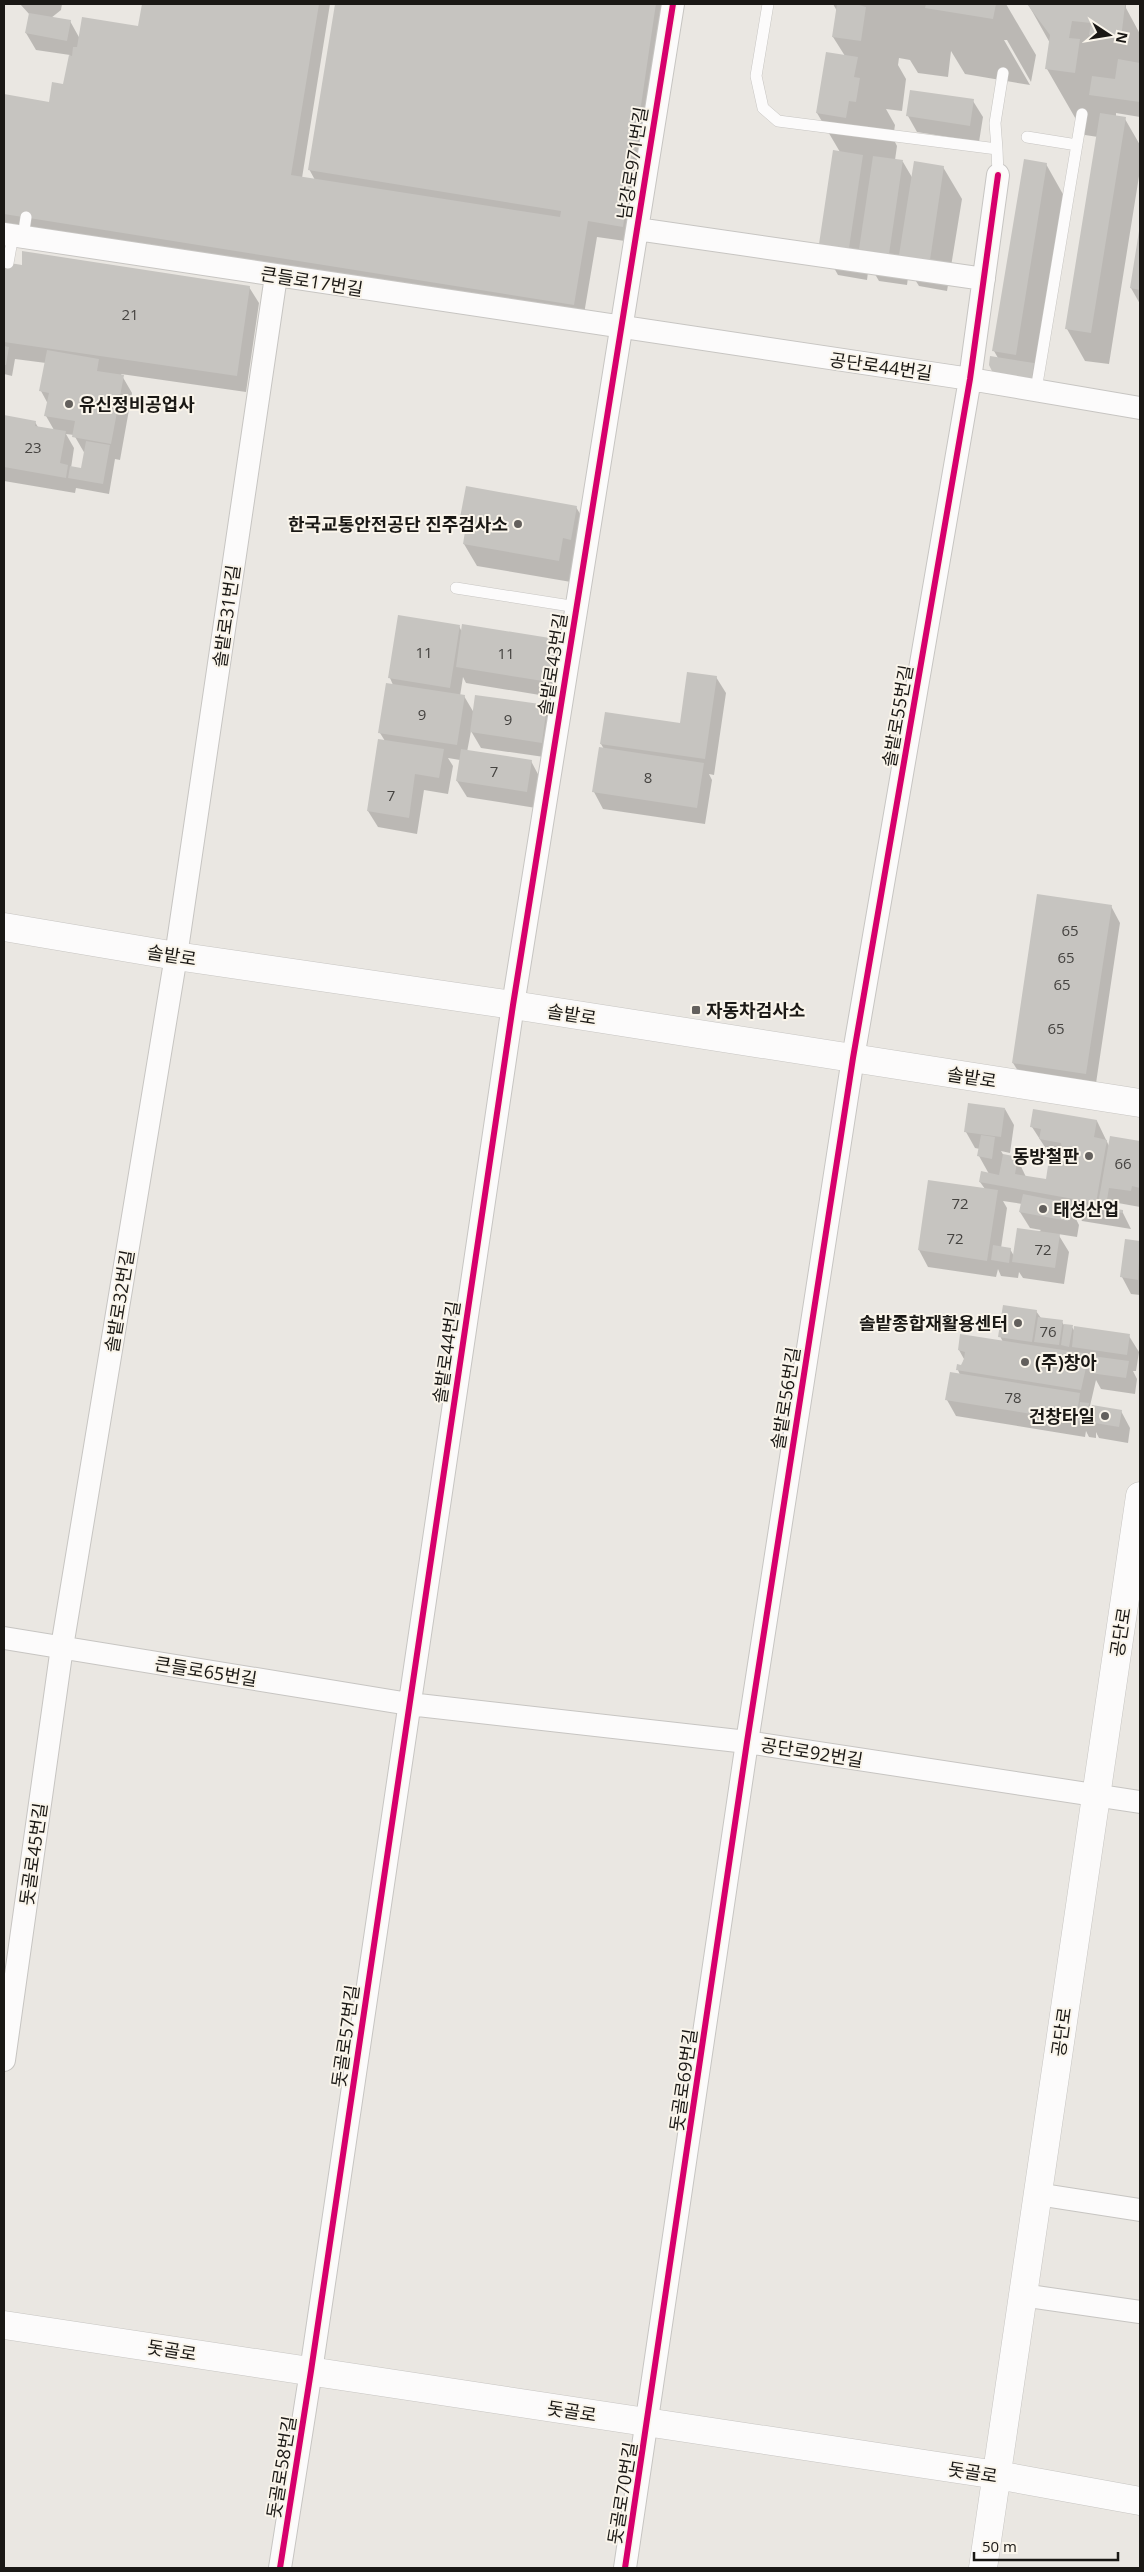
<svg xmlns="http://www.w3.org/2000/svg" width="1144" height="2572" font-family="'Open Sans','Noto Sans KR',sans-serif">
<rect width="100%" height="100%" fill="#eae7e2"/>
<path fill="#0003" fill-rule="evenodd" d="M20,4H62L61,10L51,18L70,21L80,39L139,28L143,4H330L302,178L315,180L309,169L336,4H668L632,242L597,237L583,320L4,225V96L50,103L64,85L70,55L36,50L26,33L30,15Z
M833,4H1006L1036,55L1031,82L1007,40H1004L1030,85L965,74L951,51L948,77L918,73L910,60L899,58L898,65L906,79L902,111L886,109L895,125L893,138L897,146L895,160L903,162L913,179L943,167L962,199L947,291L919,286L909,270L907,285L879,281L869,264L867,280L838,275L820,243L840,152L817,113L845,56L833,37L837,11Z
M1028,4H1126V8L1140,34V117L1116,113V117L1125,119L1140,145V170L1109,364L1085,361L1067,329L1098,137L1085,135L1047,69L1050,43Z
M973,101L983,117L979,142L917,132L908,116Z
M1046,164L1064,196L1037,388L999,382L993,371L998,358L994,351Z
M1140,233V304L1131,288Z
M4,264L249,287L259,303L246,392L121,374L132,393L120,460L115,459L109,494L76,488L75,493L4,481V416L35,422L38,427L54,430L46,416L48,404L41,391L46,363L15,359L12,376L4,374ZM66,434L74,435L85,454L82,470L71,468L74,448Z
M576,507L589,529L571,582L477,566L464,544L466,533L460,523Z
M459,626L462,632L555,640L565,657L558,698L466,683L463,677L460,696H464L474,713L546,707L556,723L551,758L481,748L471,731L467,752L531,761L540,778L536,808L467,797L457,781L460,760L448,758L453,766L448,794L424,790L417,834L378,827L368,811L385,741L380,733L393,685L390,678Z
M716,677L726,693L714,775L709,774L712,780L705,824L603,809L594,792L604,749L601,744L681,725Z
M1111,906L1120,923L1095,1090L1023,1079L1013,1063Z
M1005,1109L1014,1125L1010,1153L1001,1151L1004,1156L1017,1158L1026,1177L1047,1180L1073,1164L1070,1159L1050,1155L1032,1127L1097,1121L1109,1146L1111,1137L1140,1142V1207L1118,1203L1117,1211H1122L1131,1229L1082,1221L1078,1214L1073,1213L1079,1225L1077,1237L1058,1234L1069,1252L1064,1284L1023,1278L1019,1272L1018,1278L1001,1276L998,1269L996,1277L928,1267L919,1250L929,1181L985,1189L980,1182L989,1174L979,1156L980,1149L975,1148L966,1132ZM1003,1201L1022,1204L1020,1212L1030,1228L1041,1230L1014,1256L1010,1249L1001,1248L1007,1208Z
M1126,1241L1140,1242V1295L1131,1294L1122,1277Z
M1036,1311L1041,1318L1062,1322L1064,1325L1072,1327L1075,1332L1129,1336L1139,1352L1136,1371H1133L1137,1379L1135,1394L1101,1389L1096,1380L1090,1406L1121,1411L1130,1428L1128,1443L1099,1438L1096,1432V1438L1089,1437L1086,1431L1085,1437L956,1416L947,1400L960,1375L958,1370L962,1366L964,1359L959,1350L1003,1342L1000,1336Z"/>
<path fill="#c6c4c0" d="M142,4H319L291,175L560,217L561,211L308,170L335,4H656L623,227L588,221L574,305L4,214V94L49,102L52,82L63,84L69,55L72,56L73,47H77L82,17L138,26Z
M837,4H856L866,7L861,41L832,37Z
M926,4H996L993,19L925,8Z
M1027,4L1125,5L1121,39L1089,35L1091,23L1072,21L1069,38L1080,39L1075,73L1045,69L1050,35Z
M29,13L71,20L67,41L25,33Z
M826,52L858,57L854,77L860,78L856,102L849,101L846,118L816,113Z
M1118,59L1140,63V102L1089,95L1092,76L1115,79Z
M910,90L974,99L970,126L906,116Z
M1100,113L1126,117L1091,333L1065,329Z
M833,150L863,155L849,248L819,244Z
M873,156L903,160L889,254L859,249Z
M1024,159L1047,163L1016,355L992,351Z
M914,161L944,166L930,260L899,255Z
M1139,231H1140V290L1130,288Z
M22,251L250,286L237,376L4,342V262L22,265Z
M4,346L9,347L6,365H4Z
M47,350L99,359L97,371L124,375L111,444L72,437L75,421L44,416L49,393L39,391Z
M990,356L1034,363L1032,378L992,371L989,365Z
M4,415L36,421L35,426L66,431L60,463L68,465L66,478L4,467Z
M86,441L110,445L103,484L68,478L70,466L81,468Z
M466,486L577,506L571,540L563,538L559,561L463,544L466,525L459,523Z
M398,615L460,625L450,688L388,678Z
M462,624L556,639L549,682L456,667Z
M687,672L717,676L705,759L600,744L605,712L680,723Z
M386,683L465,695L457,745L378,733Z
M475,695L547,705L542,743L470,732Z
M378,739L444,749L439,778L415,774L409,818L367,811Z
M599,747L704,763L697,808L592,792Z
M461,749L532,760L527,792L456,781Z
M1037,894L1112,905L1086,1074L1012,1063Z
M968,1103L1005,1108L1001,1137L964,1132Z
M1033,1109L1097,1120L1094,1137L1107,1140L1096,1203L979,1182L981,1171L999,1175L1003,1154L1018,1157L1015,1174L1046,1179L1049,1159L1072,1163L1075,1149L1062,1147L1061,1143L1039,1139L1041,1129L1030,1127Z
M981,1135L995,1137L992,1159L977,1156Z
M1110,1136L1140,1141V1188L1132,1186L1131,1191L1109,1188L1106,1205L1098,1204Z
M928,1180L998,1190L987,1261L918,1250Z
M1023,1194L1068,1203V1207H1071L1068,1221L1019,1212Z
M1071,1202L1123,1210V1213L1071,1205Z
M1017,1228L1060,1234L1055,1268L1012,1262Z
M1125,1239L1140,1241L1138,1280L1120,1277Z
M993,1245L1011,1248L1009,1263L991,1260Z
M1003,1305L1037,1310L1032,1342L998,1337Z
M1038,1317L1063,1320L1059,1345L1034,1342Z
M1064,1324L1073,1325L1069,1347L1061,1345Z
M1074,1326L1130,1334L1127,1355L1072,1347Z
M960,1334L1089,1354L1081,1390L956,1370L957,1364L961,1365L964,1359L965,1352L958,1350Z
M1092,1356L1129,1361L1126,1378L1090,1373Z
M950,1372L1080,1393L1076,1421L945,1400Z
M1080,1402L1089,1403L1087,1422L1078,1421Z
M1092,1405L1122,1410L1119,1427L1089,1422Z"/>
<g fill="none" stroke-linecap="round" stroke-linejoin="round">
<defs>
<path id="lane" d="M768,4L756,76L763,108L778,121L997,149L998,175
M1027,137L1077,145
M997,149L995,123L1003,73
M23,237L26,217
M8,263L13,235
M1036,390L1082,114
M456,588L577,607"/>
<path id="street" d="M637,229L984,279
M4,234L970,379L1140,408
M4,1638L409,1704L747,1742L1140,1802
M4,2060L62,1647L176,956L276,276
M1037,2194L1140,2210
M1022,2295L1140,2312
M280,2568L311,2371L513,1005L673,4
M625,2568L747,1742L853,1058L970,379L998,175"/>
<path id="secondary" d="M4,927L176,956L513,1005L1140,1103
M4,2325L997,2475L1140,2501
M983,2568L1140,1496"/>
</defs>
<use href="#lane" stroke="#c7c5c2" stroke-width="12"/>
<use href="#street" stroke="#c7c5c2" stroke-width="24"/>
<use href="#secondary" stroke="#c7c5c2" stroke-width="29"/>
<use href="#lane" stroke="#fcfbfb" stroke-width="11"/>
<use href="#street" stroke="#fcfbfb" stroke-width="22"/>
<use href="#secondary" stroke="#fcfbfb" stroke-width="28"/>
<defs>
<path id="cycleway" d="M280,2568L311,2371L513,1005L673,4
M625,2568L747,1742L853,1058L970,379L998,175"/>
</defs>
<use href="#cycleway" stroke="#faf5eb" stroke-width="9"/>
<use href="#cycleway" stroke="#d6006c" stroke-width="6"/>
</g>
<g fill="#63605d" stroke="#faf5eb" stroke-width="2">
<circle cx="69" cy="404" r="5"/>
<circle cx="518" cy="524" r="5"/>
<rect x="691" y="1005" width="10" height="10" rx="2.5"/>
<circle cx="1089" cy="1156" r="5"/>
<circle cx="1043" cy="1209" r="5"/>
<circle cx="1018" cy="1323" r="5"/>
<circle cx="1025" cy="1362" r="5"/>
<circle cx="1105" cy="1416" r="5"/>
</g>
<g text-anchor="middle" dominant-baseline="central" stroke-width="4" stroke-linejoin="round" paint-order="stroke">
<g font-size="15" fill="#454340">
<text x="130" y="314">21</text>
<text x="33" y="447">23</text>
<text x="424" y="652">11</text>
<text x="506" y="653">11</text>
<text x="422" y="714">9</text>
<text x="508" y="719">9</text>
<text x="494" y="771">7</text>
<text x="648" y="777">8</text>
<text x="391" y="795">7</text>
<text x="1070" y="930">65</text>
<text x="1066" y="957">65</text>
<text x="1062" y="984">65</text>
<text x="1056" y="1028">65</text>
<text x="1123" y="1163">66</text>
<text x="960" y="1203">72</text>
<text x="955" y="1238">72</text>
<text x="1043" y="1249">72</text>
<text x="1048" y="1331">76</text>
<text x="1013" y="1397">78</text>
</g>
<g font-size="18" fill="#1a1815" stroke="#faf5eb">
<text transform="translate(632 163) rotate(-81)">남강로971번길</text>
<text transform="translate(312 281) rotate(9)">큰들로17번길</text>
<text transform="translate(881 366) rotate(8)">공단로44번길</text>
<text transform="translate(226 616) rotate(-82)">솔밭로31번길</text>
<text transform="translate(552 664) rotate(-81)">솔밭로43번길</text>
<text transform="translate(897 716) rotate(-80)">솔밭로55번길</text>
<text transform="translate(172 955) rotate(9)">솔밭로</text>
<text transform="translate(572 1014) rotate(9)">솔밭로</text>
<text transform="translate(972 1077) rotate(9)">솔밭로</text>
<text transform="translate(119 1301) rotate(-81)">솔밭로32번길</text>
<text transform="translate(446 1352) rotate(-82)">솔밭로44번길</text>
<text transform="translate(785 1398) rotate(-81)">솔밭로56번길</text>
<text transform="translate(1120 1632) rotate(-81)">공단로</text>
<text transform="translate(206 1671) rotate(9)">큰들로65번길</text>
<text transform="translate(812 1752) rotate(9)">공단로92번길</text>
<text transform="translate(33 1854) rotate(-82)">돗골로45번길</text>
<text transform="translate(1061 2032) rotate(-82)">공단로</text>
<text transform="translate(345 2036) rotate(-82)">돗골로57번길</text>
<text transform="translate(683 2080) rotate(-82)">돗골로69번길</text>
<text transform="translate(172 2350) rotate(9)">돗골로</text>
<text transform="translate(572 2411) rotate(9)">돗골로</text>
<text transform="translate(281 2467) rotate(-81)">돗골로58번길</text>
<text transform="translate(973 2472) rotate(9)">돗골로</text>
<text transform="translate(622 2493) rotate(-81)">돗골로70번길</text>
</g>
<g font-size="18" font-weight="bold" fill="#1a1815" stroke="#faf5eb" text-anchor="start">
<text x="79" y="404">유신정비공업사</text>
<text x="508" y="524" text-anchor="end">한국교통안전공단 진주검사소</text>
<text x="706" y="1010">자동차검사소</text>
<text x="1079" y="1156" text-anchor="end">동방철판</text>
<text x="1053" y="1209">태성산업</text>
<text x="1008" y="1323" text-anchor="end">솔밭종합재활용센터</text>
<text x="1035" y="1362">(주)창아</text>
<text x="1095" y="1416" text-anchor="end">건창타일</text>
</g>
</g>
<rect width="1144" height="2572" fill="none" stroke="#1a1815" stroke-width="10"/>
<g transform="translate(1109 35) rotate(102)" stroke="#faf5eb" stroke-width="4" paint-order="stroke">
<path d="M0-4L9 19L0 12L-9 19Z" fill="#1a1815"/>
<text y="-8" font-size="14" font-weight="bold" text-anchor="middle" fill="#1a1815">N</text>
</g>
<path d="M974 2552v8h144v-8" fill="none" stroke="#1a1815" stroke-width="2.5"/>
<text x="982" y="2552" font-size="15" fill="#1a1815" stroke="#faf5eb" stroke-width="4" paint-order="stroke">50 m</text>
</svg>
